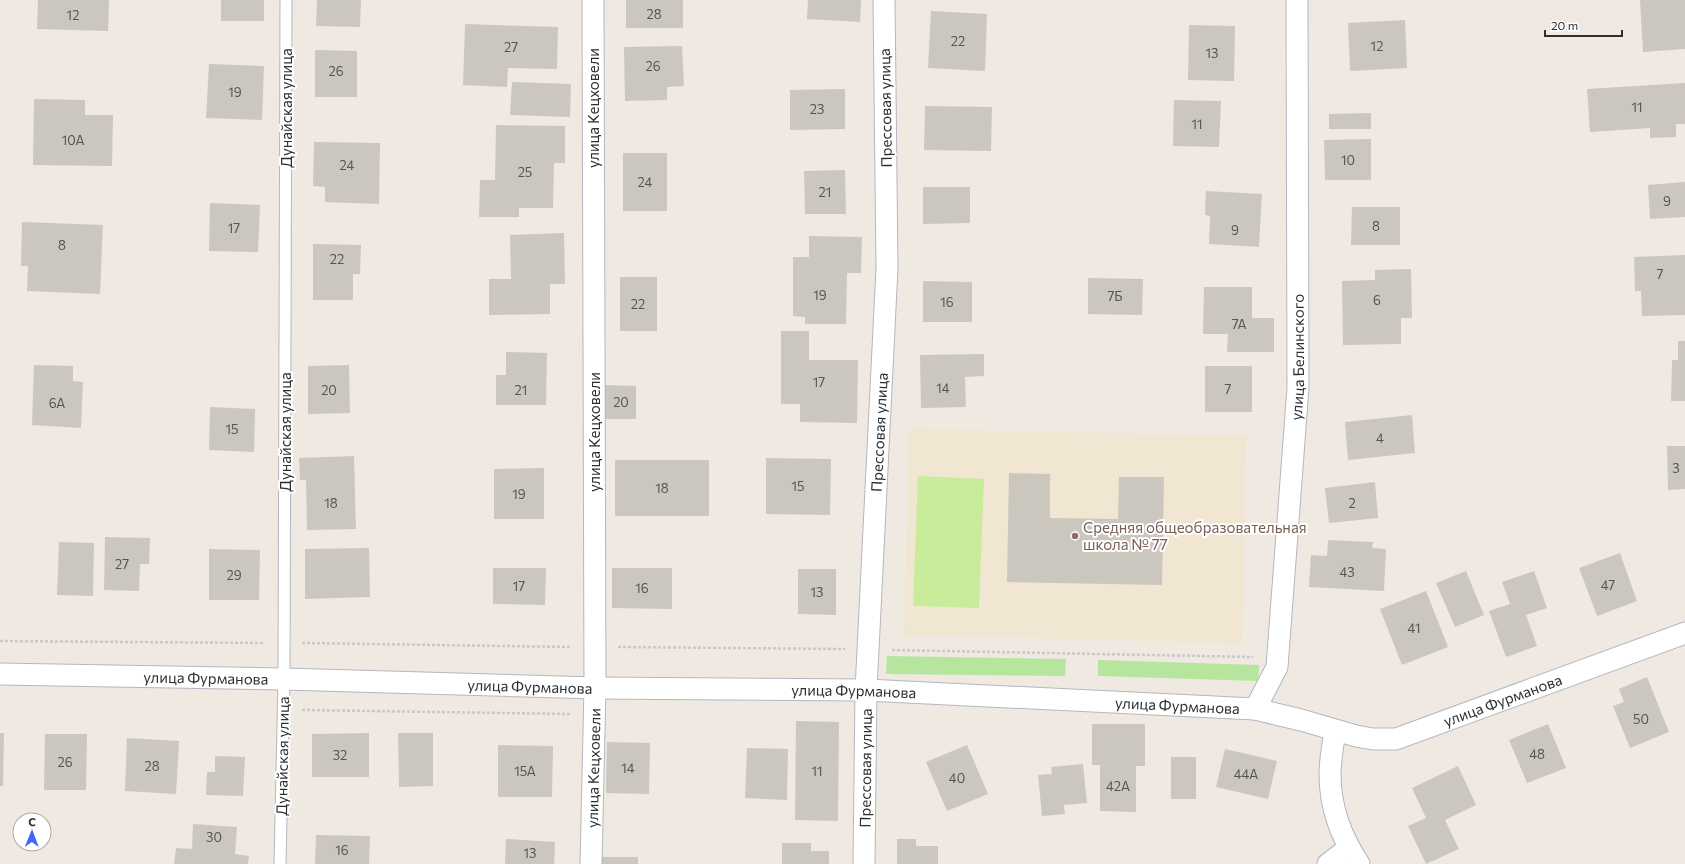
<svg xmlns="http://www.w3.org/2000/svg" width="1685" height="864" font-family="Commissioner,sans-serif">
<rect width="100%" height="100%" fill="#efe9e1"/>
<path fill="#f0e6d1" d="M909,429L1246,436L1242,643L904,635Z"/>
<path fill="#b6e59e" d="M887,656L1066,659L1065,676L886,674Z
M1098,660L1259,665L1258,681L1098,676Z"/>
<path fill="#c9ec9a" d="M918,476L984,479L979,608L913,606Z"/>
<path fill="#cbc7bf" d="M38,0H109L108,31L37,29Z
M221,0H264V21H221Z
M317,0H361L360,27L316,26Z
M626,0H683V28H626Z
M808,0H861L860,22L807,19Z
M1640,0H1685V49L1643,52Z
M931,11L987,14L985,71L928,68Z
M1405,20L1407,68L1350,71L1348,23Z
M465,24L558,27L557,69L508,68L507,87L463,85Z
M1189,25L1235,26L1234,81L1188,80Z
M682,46L684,86L667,87V100L625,101L624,47Z
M315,50L357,51V97H315Z
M209,64L264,66L262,120L206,118Z
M512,82L571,84L570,117L510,115Z
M1685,83V124H1676V137L1650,138V128L1590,132L1587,89Z
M845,89V129L790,130V90Z
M34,99L85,100V115H113L112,166L33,165Z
M1174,100L1221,101L1219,147L1173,146Z
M925,106L992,107L991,151L924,150Z
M1371,113V129H1329V114Z
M496,125L565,126V163H554L553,208H519V217H479L480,180H495Z
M1371,139V180H1325L1324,140Z
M314,142L380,143L379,204L325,202V187L313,186Z
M623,153H667V211H623Z
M845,170L846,214H805L804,171Z
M1685,182V217L1650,219L1648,185Z
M923,187H970V223L923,224Z
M1206,191L1262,194L1259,247L1209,244L1210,216L1205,215Z
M210,203L260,205L258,252L209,251Z
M1352,207H1400V245H1351Z
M22,222L103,225L100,294L27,291L28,266H21Z
M564,233L565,284H550V314L489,315V279H511L510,235Z
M809,236L862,237L861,273H847L846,324H805V317L793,316V257H809Z
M313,244L361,245L360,274H353V300H313Z
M1685,255V315L1642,316L1641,291H1635L1634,257Z
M1411,269L1412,318H1401V344L1343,345L1342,281L1375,280V270Z
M620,277H657V331H620Z
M1088,278L1143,279L1142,315L1088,314Z
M923,281L972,282V322H923Z
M1204,287H1252V318H1274V352H1227L1228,334H1203Z
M781,331H809V360H858L857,423L800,422V404H781Z
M1678,341H1685V401H1671L1672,360H1678Z
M506,352L547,353L546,405H496V375H506Z
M984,354V376L965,377L966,407L921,408L920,355Z
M34,365L73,366V381L83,382L81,428L32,425Z
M349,365L350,413L308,414V366Z
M1205,366H1252V412H1205Z
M605,385L636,386V419H605Z
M210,407L255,409L254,452L209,450Z
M1412,415L1415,453L1348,460L1345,422Z
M1667,446H1685V489L1668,490Z
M354,456L356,529L307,530L306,480H300L299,458Z
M766,458L831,459L830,515L766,514Z
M615,460H709V516H615Z
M544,468V519H494V469Z
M1009,473L1050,474V518L1118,519L1119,477H1164L1162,585L1007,582Z
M1375,482L1378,518L1329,523L1325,488Z
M105,537L150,538L149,564H140L139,591L104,590Z
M1328,540L1373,542L1372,548L1386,549L1384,591L1309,587L1311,555L1327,556Z
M59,542L94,543L93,596L57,595Z
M369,548L370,597L305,599V549Z
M209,549L260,550L259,600H209Z
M1620,553L1637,601L1597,616L1579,568Z
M493,568H546L545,605L493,604Z
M612,568H672V609L612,608Z
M798,569H836V615L798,614Z
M1466,571L1484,615L1455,627L1436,583Z
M1534,571L1547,608L1526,615L1537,646L1506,657L1489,611L1510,604L1502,582Z
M1426,591L1448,647L1402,665L1380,609Z
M1647,677L1669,732L1630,748L1613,706L1624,702L1619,689Z
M796,721L839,722L838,821L795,820Z
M1092,724H1145V766H1136V812L1100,811V765H1092Z
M1548,724L1566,768L1527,783L1509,740Z
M0,733H4L3,786H0Z
M369,733V777H312V734Z
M398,733H433V786L399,787Z
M45,734H87L86,790H44Z
M127,738L179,741L176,794L125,791Z
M607,742L650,743L649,794L606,793Z
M498,745L553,746L552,797H498Z
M967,745L988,794L947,811L926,762Z
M747,748L788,749L787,800L745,798Z
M1225,749L1277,761L1268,799L1216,787Z
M215,756L245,757L243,796L206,795L207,772H215Z
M1171,757H1196V799H1171Z
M1083,764L1087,803L1064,805L1065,814L1042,816L1038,775L1052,774L1051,767Z
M1458,766L1476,805L1445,820L1459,849L1426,864L1408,826L1426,818L1412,788Z
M193,824L237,827L235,854L249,856L248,864H174L176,848L192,849Z
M316,835L370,836L369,864H315Z
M506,839L555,842L554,864H505Z
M897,839H916V846H938V864H897Z
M782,843H811V851H829V864H782Z
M602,857H638V864H602Z"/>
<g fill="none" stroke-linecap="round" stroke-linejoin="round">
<defs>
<path id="service" d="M280,864L284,679L286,0"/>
<g id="minor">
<path id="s1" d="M0,674L284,679L595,688L866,690L1255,709L1301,720L1356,736L1373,739H1396L1685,633"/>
<path id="s2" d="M1255,709L1277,667L1298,388L1297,0"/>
<path d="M1335,731C1333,745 1330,760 1330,774C1330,808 1341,836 1359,864"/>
<path id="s3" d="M591,864L595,688L593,0"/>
<path id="s4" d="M864,864L866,690L887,268L884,0"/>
<path d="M1328,864L1349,848"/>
</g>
</defs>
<use href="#service" stroke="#b4b7c1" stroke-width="13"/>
<use href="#minor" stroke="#b4b7c1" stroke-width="23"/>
<path stroke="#c9c9c9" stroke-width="2.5" stroke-dasharray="3 2" stroke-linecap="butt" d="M0,641L265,643
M302,643L571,647
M618,647L845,649
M892,650L1253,657
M302,710L571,714"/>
<use href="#service" stroke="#fff" stroke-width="11"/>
<use href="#minor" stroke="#fff" stroke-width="21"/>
</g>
<circle fill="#8d6e63" stroke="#fff" stroke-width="1.5" cx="1075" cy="536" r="4"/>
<g text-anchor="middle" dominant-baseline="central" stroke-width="4" stroke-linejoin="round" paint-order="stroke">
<g font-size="13" fill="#555452">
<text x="654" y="14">28</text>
<text x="73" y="15">12</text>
<text x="958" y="41">22</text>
<text x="1377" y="46">12</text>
<text x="511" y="47">27</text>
<text x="1212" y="53">13</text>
<text x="653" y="66">26</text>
<text x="336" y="71">26</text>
<text x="235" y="92">19</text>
<text x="1637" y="107">11</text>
<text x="817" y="109">23</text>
<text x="1197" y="124">11</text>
<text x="73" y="140">10А</text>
<text x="1348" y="160">10</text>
<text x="347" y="165">24</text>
<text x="525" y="172">25</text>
<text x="645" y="182">24</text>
<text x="825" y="192">21</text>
<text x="1667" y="201">9</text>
<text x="1376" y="226">8</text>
<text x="234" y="228">17</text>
<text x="1235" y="230">9</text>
<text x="62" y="245">8</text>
<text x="337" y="259">22</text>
<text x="1660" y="274">7</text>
<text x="820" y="295">19</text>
<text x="1115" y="296">7Б</text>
<text x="1377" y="300">6</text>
<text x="947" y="302">16</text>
<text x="638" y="304">22</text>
<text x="1239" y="324">7А</text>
<text x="819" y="382">17</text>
<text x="943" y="388">14</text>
<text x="1228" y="389">7</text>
<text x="329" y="390">20</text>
<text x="521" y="390">21</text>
<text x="621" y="402">20</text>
<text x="57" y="403">6А</text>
<text x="232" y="429">15</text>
<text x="1380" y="438">4</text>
<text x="1676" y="468">3</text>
<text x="798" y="486">15</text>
<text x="662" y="488">18</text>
<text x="519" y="494">19</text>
<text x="331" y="503">18</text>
<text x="1352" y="503">2</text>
<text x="122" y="564">27</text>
<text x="1347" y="572">43</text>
<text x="234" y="575">29</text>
<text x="1608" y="585">47</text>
<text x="519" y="586">17</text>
<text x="642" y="588">16</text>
<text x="817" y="592">13</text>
<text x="1414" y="628">41</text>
<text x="1641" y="719">50</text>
<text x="1537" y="754">48</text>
<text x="340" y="755">32</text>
<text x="65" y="762">26</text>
<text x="152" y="766">28</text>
<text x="628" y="768">14</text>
<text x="525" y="771">15А</text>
<text x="817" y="771">11</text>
<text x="1246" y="774">44А</text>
<text x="957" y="778">40</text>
<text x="1118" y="786">42А</text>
<text x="214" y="837">30</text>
<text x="342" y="850">16</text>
<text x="530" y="853">13</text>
</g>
<g font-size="15" fill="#2e2e2e" stroke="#fff">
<text transform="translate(286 108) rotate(-90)">Дунайская улица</text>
<text transform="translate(593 108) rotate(-90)">улица Кецховели</text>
<text transform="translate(885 108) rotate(-91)">Прессовая улица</text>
<text stroke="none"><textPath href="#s2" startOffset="358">улица Белинского</textPath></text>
<text transform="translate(285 432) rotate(-90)">Дунайская улица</text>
<text transform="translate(594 432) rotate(-90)">улица Кецховели</text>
<text stroke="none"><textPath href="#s4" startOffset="432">Прессовая улица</textPath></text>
<text stroke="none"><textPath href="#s1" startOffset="206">улица Фурманова</textPath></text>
<text stroke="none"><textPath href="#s1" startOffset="530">улица Фурманова</textPath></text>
<text stroke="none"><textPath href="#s1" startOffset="854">улица Фурманова</textPath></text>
<text stroke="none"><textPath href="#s1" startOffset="1514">улица Фурманова</textPath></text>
<text stroke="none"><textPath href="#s1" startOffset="1178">улица Фурманова</textPath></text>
<text transform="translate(282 756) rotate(-89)">Дунайская улица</text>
<text stroke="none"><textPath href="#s3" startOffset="96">улица Кецховели</textPath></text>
<text stroke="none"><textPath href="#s4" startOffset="96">Прессовая улица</textPath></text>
</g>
<g font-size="15" fill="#785e54" stroke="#fff" text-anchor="start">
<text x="1083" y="527">Средняя общеобразовательная<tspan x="1083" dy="17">школа № 77</tspan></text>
</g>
</g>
<g transform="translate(32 832) rotate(1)"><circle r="19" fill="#ffffff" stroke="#ababab"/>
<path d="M0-3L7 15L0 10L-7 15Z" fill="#4264fb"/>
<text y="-6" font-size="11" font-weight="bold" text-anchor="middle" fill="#2e2e2e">С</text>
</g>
<path d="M1545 30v6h77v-6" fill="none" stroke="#2e2e2e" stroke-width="2"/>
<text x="1551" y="30" font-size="12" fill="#2e2e2e" stroke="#ffffff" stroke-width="3" paint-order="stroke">20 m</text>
</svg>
